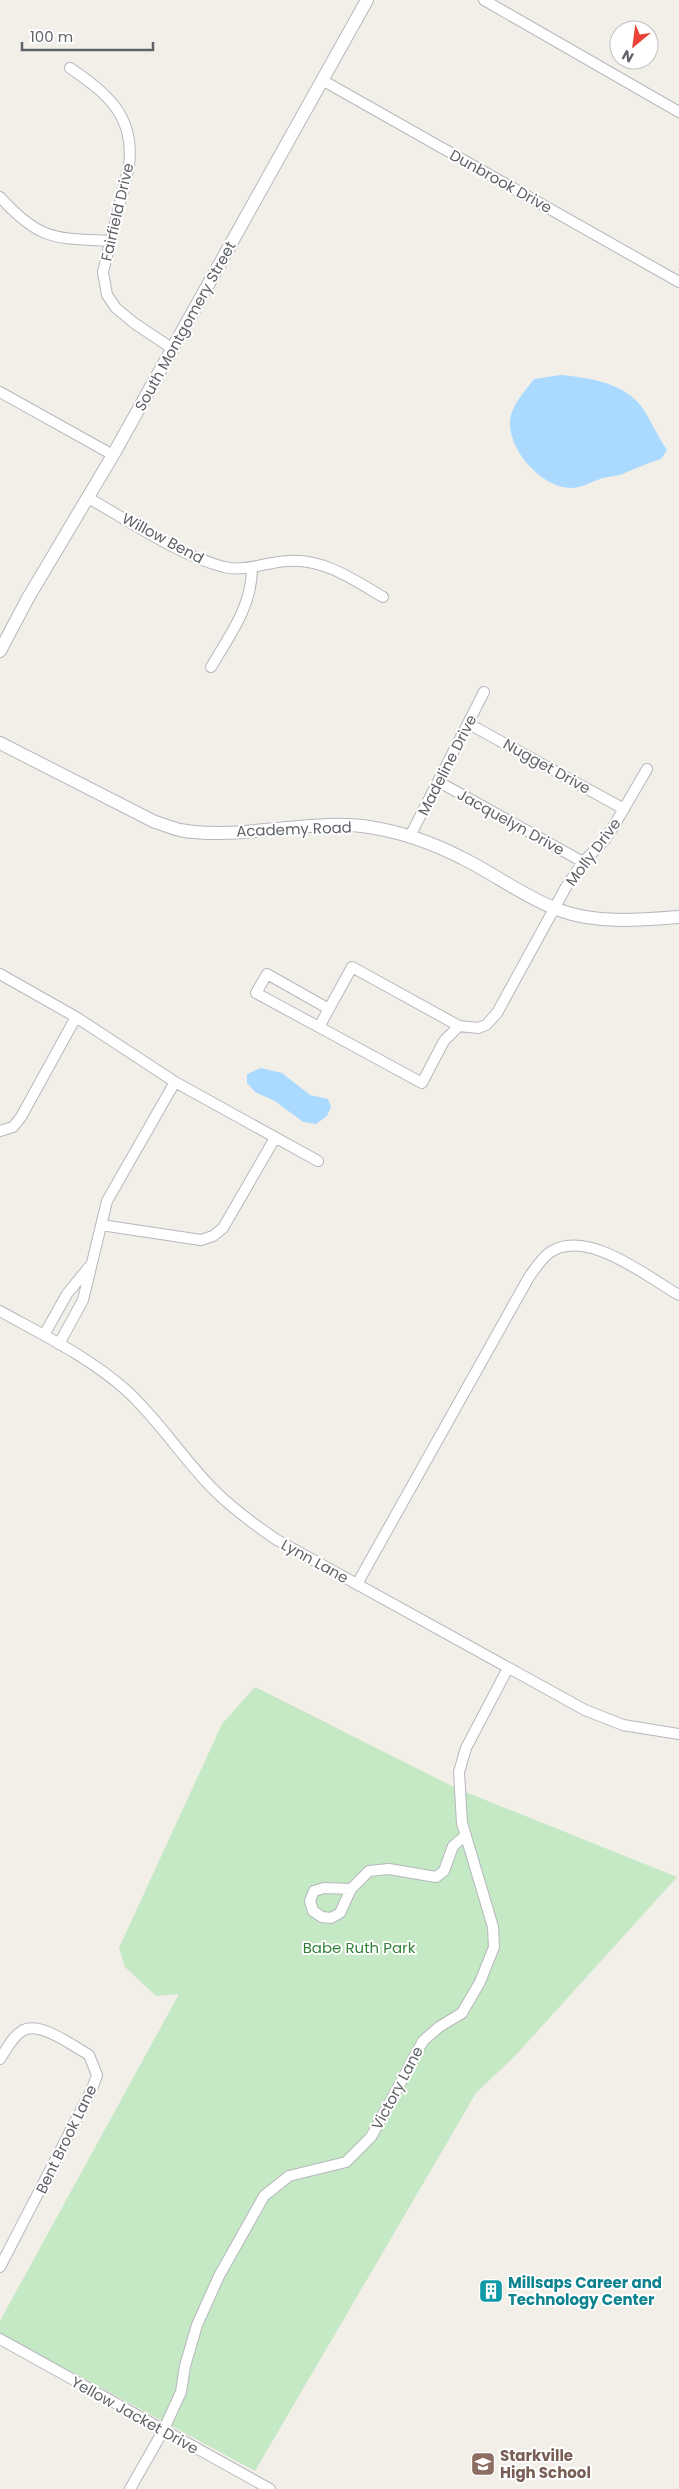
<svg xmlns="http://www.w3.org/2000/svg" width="679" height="2489" font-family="Poppins,sans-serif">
<rect width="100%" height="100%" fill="#f1efe8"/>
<path fill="#c5e8c5" d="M255,1687L458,1789L677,1877L515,2056L476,2093L255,2471L0,2333V2321L179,1994L156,1996L125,1967L119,1948L222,1724Z"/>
<path fill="#aadaff" d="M561,375C591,378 626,383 644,410C652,423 658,437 667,450L661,459C647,463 635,469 622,474C615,477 607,476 600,479C591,482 580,488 571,488C542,488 508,450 510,421C511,406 525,391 534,379Z
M261,1068L282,1073L310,1095L328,1099L331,1107L327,1116L316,1124L303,1122L275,1101L255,1092L247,1083V1074Z"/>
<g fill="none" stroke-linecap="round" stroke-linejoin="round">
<defs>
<path id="minor" d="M484,0L679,112
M70,68C108,94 135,116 129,166L103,272L107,295L116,308L134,323L173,349
M322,80L679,282
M0,197C40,241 54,238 110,241
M0,392L113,455
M88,498C130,521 178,555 224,567C246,572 266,562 288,561C323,558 354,580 383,597
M211,667C230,635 252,606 252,568
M469,724L624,809
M439,782L583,862
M410,836L484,692
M0,974L76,1017L175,1082L318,1161
M459,1026L444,1041L422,1083L319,1027L352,967L459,1026L478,1028L486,1025L497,1013L566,887L583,862L604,841L615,824L647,769
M319,1027L256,993L267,974L329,1009
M0,1131L13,1127L21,1117L76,1017
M101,1225L201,1240L213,1236L223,1228L275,1138
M0,1311C43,1335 89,1357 126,1390C159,1420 183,1459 214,1490C233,1509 255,1525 277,1540L585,1710L623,1725L679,1734
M44,1335L67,1294L89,1267
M59,1344L83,1300L107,1201L175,1082
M357,1584L529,1277C535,1269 541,1259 549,1253C586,1227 646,1276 679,1295
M351,1889L340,1913L331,1918L322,1917L313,1911L310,1901L314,1891L324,1888L351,1889L369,1871L389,1869L436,1877L444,1871L453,1846L466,1835
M0,2059C6,2050 12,2037 22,2031C39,2020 73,2046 89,2055L97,2075L92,2089L0,2267
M0,2339L270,2489
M130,2489L163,2431L181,2392L185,2366L197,2325L219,2276L264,2196L289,2176L346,2162L371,2137L423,2041L439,2027L462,2013L480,1982L494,1947L493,1927L462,1823L459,1772L466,1748L508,1668"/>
<path id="tertiary" d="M0,651L28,598L113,455L367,0
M0,743L155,822C163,824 171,828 180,830C238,841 309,818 369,827C401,832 433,843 462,858C495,874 524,897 559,910C596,924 640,920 679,917"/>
</defs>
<use href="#minor" stroke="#b5b8bc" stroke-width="12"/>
<use href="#tertiary" stroke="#b5b8bc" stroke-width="14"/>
<use href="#minor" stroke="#fff" stroke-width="10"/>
<use href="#tertiary" stroke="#fff" stroke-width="12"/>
</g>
<defs>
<symbol id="building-square" viewBox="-11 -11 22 22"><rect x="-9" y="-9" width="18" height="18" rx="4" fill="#0f9aa8" stroke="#fff"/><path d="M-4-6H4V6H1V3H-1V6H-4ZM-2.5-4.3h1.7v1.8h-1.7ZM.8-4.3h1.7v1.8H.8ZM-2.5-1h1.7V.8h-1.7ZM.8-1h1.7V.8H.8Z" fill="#fff"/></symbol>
<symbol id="school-square" viewBox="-11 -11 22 22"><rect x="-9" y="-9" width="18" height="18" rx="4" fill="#8d6e63" stroke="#fff"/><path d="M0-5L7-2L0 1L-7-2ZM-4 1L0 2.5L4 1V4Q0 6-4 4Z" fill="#fff"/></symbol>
</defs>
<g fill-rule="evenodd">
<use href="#building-square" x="477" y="2277" width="28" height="28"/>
<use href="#school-square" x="469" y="2450" width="28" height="28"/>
</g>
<g text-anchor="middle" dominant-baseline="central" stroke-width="4" stroke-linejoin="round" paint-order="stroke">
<g font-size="15" fill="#5f6368" stroke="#fff">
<text transform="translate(501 181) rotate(29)">Dunbrook Drive</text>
<text transform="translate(117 212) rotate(-77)">Fairfield Drive</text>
<text transform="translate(185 326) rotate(-61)">South Montgomery Street</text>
<text transform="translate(163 538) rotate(28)">Willow Bend</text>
<text transform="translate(447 765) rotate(-63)">Madeline Drive</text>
<text transform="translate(547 766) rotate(29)">Nugget Drive</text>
<text transform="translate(511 822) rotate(29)">Jacquelyn Drive</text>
<text transform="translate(294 829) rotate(-2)">Academy Road</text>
<text transform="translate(593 852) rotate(-53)">Molly Drive</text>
<text transform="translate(315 1561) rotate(29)">Lynn Lane</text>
<text transform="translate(397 2088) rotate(-62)">Victory Lane</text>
<text transform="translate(66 2139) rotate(-64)">Bent Brook Lane</text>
<text transform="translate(135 2415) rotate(29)">Yellow Jacket Drive</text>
</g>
<g font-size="15" fill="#348238" stroke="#fff">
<text x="359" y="1947">Babe Ruth Park</text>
</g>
<g font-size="15" font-weight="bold" fill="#0d838f" stroke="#fff" text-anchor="start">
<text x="508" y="2282">Millsaps Career and<tspan x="508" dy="17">Technology Center</tspan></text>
</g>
<g font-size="15" font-weight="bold" fill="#785e54" stroke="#fff" text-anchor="start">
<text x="500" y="2455">Starkville<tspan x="500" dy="17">High School</tspan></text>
</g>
</g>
<g transform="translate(634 45) rotate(209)"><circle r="24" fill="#ffffff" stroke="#bfc1c3"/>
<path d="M0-4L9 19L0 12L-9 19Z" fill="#ea4335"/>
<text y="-8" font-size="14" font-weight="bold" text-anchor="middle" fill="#5f6368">N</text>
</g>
<path d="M22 42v8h131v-8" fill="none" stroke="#5f6368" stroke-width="2.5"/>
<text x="30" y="42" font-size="15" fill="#5f6368" stroke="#ffffff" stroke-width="4" paint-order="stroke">100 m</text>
</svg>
